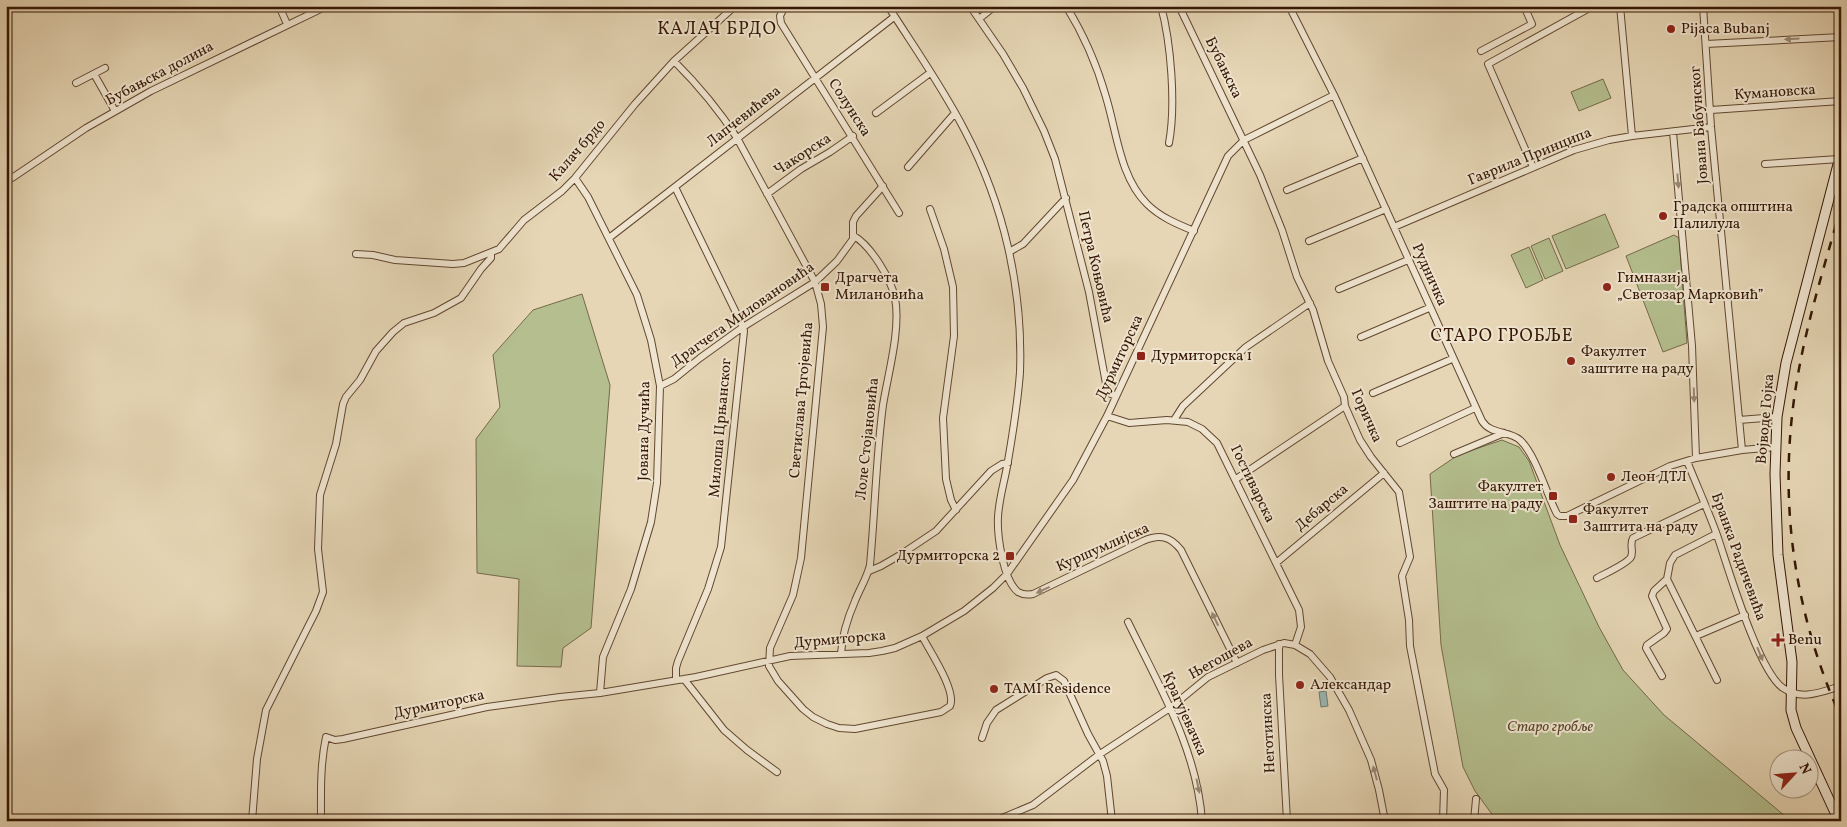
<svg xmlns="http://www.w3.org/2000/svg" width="1847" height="827" font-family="Vollkorn,serif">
<rect width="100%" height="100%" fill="#e6d6b5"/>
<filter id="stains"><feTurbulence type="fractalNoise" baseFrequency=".004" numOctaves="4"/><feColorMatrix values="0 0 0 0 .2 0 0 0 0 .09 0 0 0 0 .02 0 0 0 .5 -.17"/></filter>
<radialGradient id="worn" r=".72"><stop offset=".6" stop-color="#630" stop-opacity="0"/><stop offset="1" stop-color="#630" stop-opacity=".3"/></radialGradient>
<path fill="#b4be8e" stroke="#746a49" d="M1603,79L1611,98L1579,111L1571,92Z
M1605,214L1619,247L1566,269L1552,236Z
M1674,235L1679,238L1687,343L1663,352L1626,256Z
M1549,238L1563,271L1545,279L1531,246Z
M1529,247L1543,280L1526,288L1511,255Z
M582,294L610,385L591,628L563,648L561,667L517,666L519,579L477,573L476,439L500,407L493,355L533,310Z
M1502,440L1519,447L1529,461L1560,545L1599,627L1623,670L1664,715L1791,821H1501L1494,817L1475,791L1463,767L1441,645L1430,474L1458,455Z"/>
<path fill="#97b8b3" stroke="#70786d" d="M1326,691L1328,706L1321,707L1319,692Z"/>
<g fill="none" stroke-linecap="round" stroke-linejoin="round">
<defs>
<path id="street" d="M279,6L287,24
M785,6L780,16L781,23L899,213
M888,6C914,47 943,88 965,131C1004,205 1023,289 1020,372C1018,401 1013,432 1008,461C1005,480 999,498 998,517C997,535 1003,580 1018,592C1023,595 1028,595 1033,594L1143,541C1160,534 1170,536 1181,550L1237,663
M970,6L1003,54L1023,88L1044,131L1055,159L1089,292L1107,389L1111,394L1116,396
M1066,6C1084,35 1097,65 1106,97C1117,133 1120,177 1147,204C1160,217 1177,224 1194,231
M1161,6C1171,43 1176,105 1169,143
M1179,6L1260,175L1282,230L1297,277L1313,310L1328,361L1344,397L1345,406L1360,440L1371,457L1399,492L1410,557L1402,576L1409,620L1410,646L1435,774L1444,790L1443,821
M1289,6L1334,95L1482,421C1491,435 1508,430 1520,440C1536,455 1546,493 1557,514L1560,516H1567L1670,466L1696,458L1742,450L1776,447
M1620,6L1632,136
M1703,6L1711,127L1742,450
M979,19L995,6
M1706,44L1841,37
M1481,51L1532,24L1524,6
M674,61C698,85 719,110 737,138L815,282L821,304L823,327L801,558L793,595L770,648L769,666L778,681L803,709L813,717L827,724L839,728L855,729L941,712L950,706C957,691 929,650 922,636
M94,74L115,111
M76,83L105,68
M1711,110L1841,101
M876,113L930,73
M1673,132L1692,346L1696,458
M1765,164L1839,159
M908,167L955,113
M1533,167L1488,64L1593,6
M12,178L86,128L151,91L327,6
M575,178L588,197L637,295L651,340L660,386L657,483L651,522L631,589L603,657L600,693
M675,187L743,327L744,331L721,547L708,589L678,661L676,668V680
M1287,190L1363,158
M767,194L801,169L830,152L853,136
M930,209L944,249L953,287L954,336L943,418L946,479L951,500L956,510
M1394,227L1574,150L1609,140L1632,136L1711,127
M609,238L894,17
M1309,241L1386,209
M1009,252L1023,244L1066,198
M356,254L373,255L395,260L453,264L464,263L499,249L524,220L562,191L575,178L635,104L674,61L735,6
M1339,289L1408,260
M1361,337L1429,308
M660,386L674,379L700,358L743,327L815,282L837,261L853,239V222L856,216L883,186
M1373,393L1452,359
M1107,416L1129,423L1167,420L1188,422L1202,429L1217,443L1299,610L1301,627L1295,645
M1174,420L1183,406L1246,347L1310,303
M1739,420L1777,417
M1400,443L1475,408
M1454,454L1504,433
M1687,461C1697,486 1708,510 1717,535C1728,567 1758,671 1783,688C1802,701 1821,692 1841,686
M1236,479L1345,406
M1276,563L1384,473
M869,571L881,566L900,555L936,531L991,471L1002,464L1008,463
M1597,578C1604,574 1627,564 1631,557C1634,551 1629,545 1633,538L1704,504
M1667,579L1717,680
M1128,622C1159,686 1197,749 1202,821
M1696,636L1745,615
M1279,644V675L1287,821
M841,654C842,635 848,617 855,601C860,588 867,578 870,565C875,511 876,458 883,405C888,374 901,329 895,298C891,279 871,246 854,236
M1662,676L1646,648L1647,645L1664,633L1667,629L1652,596L1654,591L1667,579L1670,563L1675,555L1716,534
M684,679L724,730L747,750L777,772
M982,738L987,723L996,710L1047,678L1056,675L1064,681L1088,734L1103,761L1107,776L1112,821
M252,821L257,759L266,710L316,611L323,592L318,549L320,495L336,444L343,404L346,397L360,380L376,351L393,332L404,323L434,313L461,298L481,269L491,258V253
M321,821C321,793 320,765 326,737L335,740L343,739L487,707L560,697L600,693L696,677L790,656L869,653L882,651L895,648L922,636L964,611L993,588L1007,574L1073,480L1107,416L1228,156L1244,140L1334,95
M995,821L1033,805L1100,754L1170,708L1208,677L1263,650L1284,643L1295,645L1310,654L1330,677L1349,710L1371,760L1379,790L1385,821
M1474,821L1476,799"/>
<path id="secondary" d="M1839,821L1796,728L1791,710L1792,662L1778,555L1775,474L1777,417L1786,363L1841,153"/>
</defs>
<use href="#street" stroke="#614730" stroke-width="8"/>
<use href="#secondary" stroke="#351704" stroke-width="11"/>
<use href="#street" stroke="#efe4cf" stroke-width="6"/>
<use href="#secondary" stroke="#efe4cf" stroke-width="9"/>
<path stroke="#351704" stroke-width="2.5" stroke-dasharray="9 9" stroke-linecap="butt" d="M1841,207C1825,264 1807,321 1797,380C1777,497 1793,610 1841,718"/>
</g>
<defs><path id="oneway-solid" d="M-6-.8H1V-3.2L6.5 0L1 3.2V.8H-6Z" transform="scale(1.25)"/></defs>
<g fill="#9b8874">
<use href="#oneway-solid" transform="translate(1792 39) rotate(177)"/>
<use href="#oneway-solid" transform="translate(1678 181) rotate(85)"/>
<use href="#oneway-solid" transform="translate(1694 395) rotate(88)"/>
<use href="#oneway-solid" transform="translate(1043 590) rotate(155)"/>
<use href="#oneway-solid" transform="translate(1215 619) rotate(-116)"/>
<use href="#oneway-solid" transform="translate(1760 654) rotate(68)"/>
<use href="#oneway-solid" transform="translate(1375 773) rotate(-105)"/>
<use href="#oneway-solid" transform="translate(1198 786) rotate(78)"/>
</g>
<g fill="#8f2418" stroke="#efe4cf" stroke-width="2">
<circle cx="1671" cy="29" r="5"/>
<circle cx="1663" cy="216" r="5"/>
<rect x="820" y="282" width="10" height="10" rx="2.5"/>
<circle cx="1607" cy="287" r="5"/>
<rect x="1136" y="351" width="10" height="10" rx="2.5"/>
<circle cx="1571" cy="361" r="5"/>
<circle cx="1611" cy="477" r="5"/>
<rect x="1548" y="491" width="10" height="10" rx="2.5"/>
<rect x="1568" y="514" width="10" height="10" rx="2.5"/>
<rect x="1005" y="551" width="10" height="10" rx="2.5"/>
<path d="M1775.5 632.5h5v5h5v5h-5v5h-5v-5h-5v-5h5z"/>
<circle cx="1300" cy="685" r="5"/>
<circle cx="994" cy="689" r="5"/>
</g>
<g text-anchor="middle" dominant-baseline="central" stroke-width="4" stroke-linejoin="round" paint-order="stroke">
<g font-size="15" fill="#351704" stroke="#efe4cf" text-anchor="start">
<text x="1681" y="29">Pijaca Bubanj</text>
<text x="1673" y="207">Градска општина<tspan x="1673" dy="17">Палилула</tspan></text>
<text x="835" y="278">Драгчета<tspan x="835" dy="17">Милановића</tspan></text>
<text x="1617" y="278">Гимназија<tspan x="1617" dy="17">„Светозар Марковић”</tspan></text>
<text x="1581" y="352">Факултет<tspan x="1581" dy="17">заштите на раду</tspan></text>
<text x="1151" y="356">Дурмиторска 1</text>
<text x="1621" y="477">Леон ДТЛ</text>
<text x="1543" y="487" text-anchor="end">Факултет<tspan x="1543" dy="17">Заштите на раду</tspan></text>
<text x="1583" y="510">Факултет<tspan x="1583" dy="17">Заштита на раду</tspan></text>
<text x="1000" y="556" text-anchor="end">Дурмиторска 2</text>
<text x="1788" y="640">Benu</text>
<text x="1310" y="685">Александар</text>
<text x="1004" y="689">TAMI Residence</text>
</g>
<g font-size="15" fill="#351704" stroke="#efe4cf">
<text transform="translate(1223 68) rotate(64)">Бубањска</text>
<text transform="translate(160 74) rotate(-28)">Бубањска долина</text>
<text transform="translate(1775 93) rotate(-4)">Кумановска</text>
<text transform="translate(849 108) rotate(57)">Солунска</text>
<text transform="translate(744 117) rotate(-38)">Лапчевићева</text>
<text transform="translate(1700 125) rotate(-94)">Јована Бабунског</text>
<text transform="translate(578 151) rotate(-49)">Калач брдо</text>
<text transform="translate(803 155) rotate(-33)">Чакорска</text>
<text transform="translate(1530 157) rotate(-22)">Гаврила Принципа</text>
<text transform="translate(1095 267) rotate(77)">Петра Коњовића</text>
<text transform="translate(1429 275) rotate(66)">Рудничка</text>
<text transform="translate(743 315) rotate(-35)">Драгчета Миловановића</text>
<text transform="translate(1120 358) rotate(-65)">Дурмиторска</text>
<text transform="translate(802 400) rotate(-85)">Светислава Тргојевића</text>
<text transform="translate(1366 416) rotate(66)">Горичка</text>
<text transform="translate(1766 419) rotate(-85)">Војводе Гојка</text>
<text transform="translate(721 428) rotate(-85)">Милоша Црњанског</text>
<text transform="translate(645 431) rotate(-89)">Јована Дучића</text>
<text transform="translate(868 439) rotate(-84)">Лоле Стојановића</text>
<text transform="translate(1252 484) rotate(64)">Гостиварска</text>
<text transform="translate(1322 508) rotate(-40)">Дебарска</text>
<text transform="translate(1103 548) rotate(-24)">Куршумлијска</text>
<text transform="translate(1738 557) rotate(70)">Бранка Радичевића</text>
<text transform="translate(840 640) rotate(-5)">Дурмиторска</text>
<text transform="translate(1221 659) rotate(-29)">Његошева</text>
<text transform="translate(439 705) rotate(-12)">Дурмиторска</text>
<text transform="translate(1184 714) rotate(66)">Крагујевачка</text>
<text transform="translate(1269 733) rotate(-93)">Неготинска</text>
</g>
<g font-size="15" font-style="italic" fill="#5b492d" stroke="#efe4cf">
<text x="1550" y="727">Старо гробље</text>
</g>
<g font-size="18" letter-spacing="1" fill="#351704" stroke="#efe4cf">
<text x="717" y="29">КАЛАЧ БРДО</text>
<text x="1502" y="336">СТАРО ГРОБЉЕ</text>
</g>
</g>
<rect width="1847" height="827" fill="none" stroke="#e6d6b5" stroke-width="25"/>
<rect x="8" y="8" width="1832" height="812" fill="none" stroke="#351704" stroke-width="2.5"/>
<rect x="12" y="12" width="1822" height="802" fill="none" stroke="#351704"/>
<g transform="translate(1794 774) rotate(64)"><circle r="24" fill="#efe4cf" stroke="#a5927e"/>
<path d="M0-4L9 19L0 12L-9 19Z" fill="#8f2418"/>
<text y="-8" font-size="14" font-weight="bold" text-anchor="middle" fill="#351704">N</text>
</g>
<rect width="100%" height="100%" filter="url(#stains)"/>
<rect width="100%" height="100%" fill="url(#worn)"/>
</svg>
